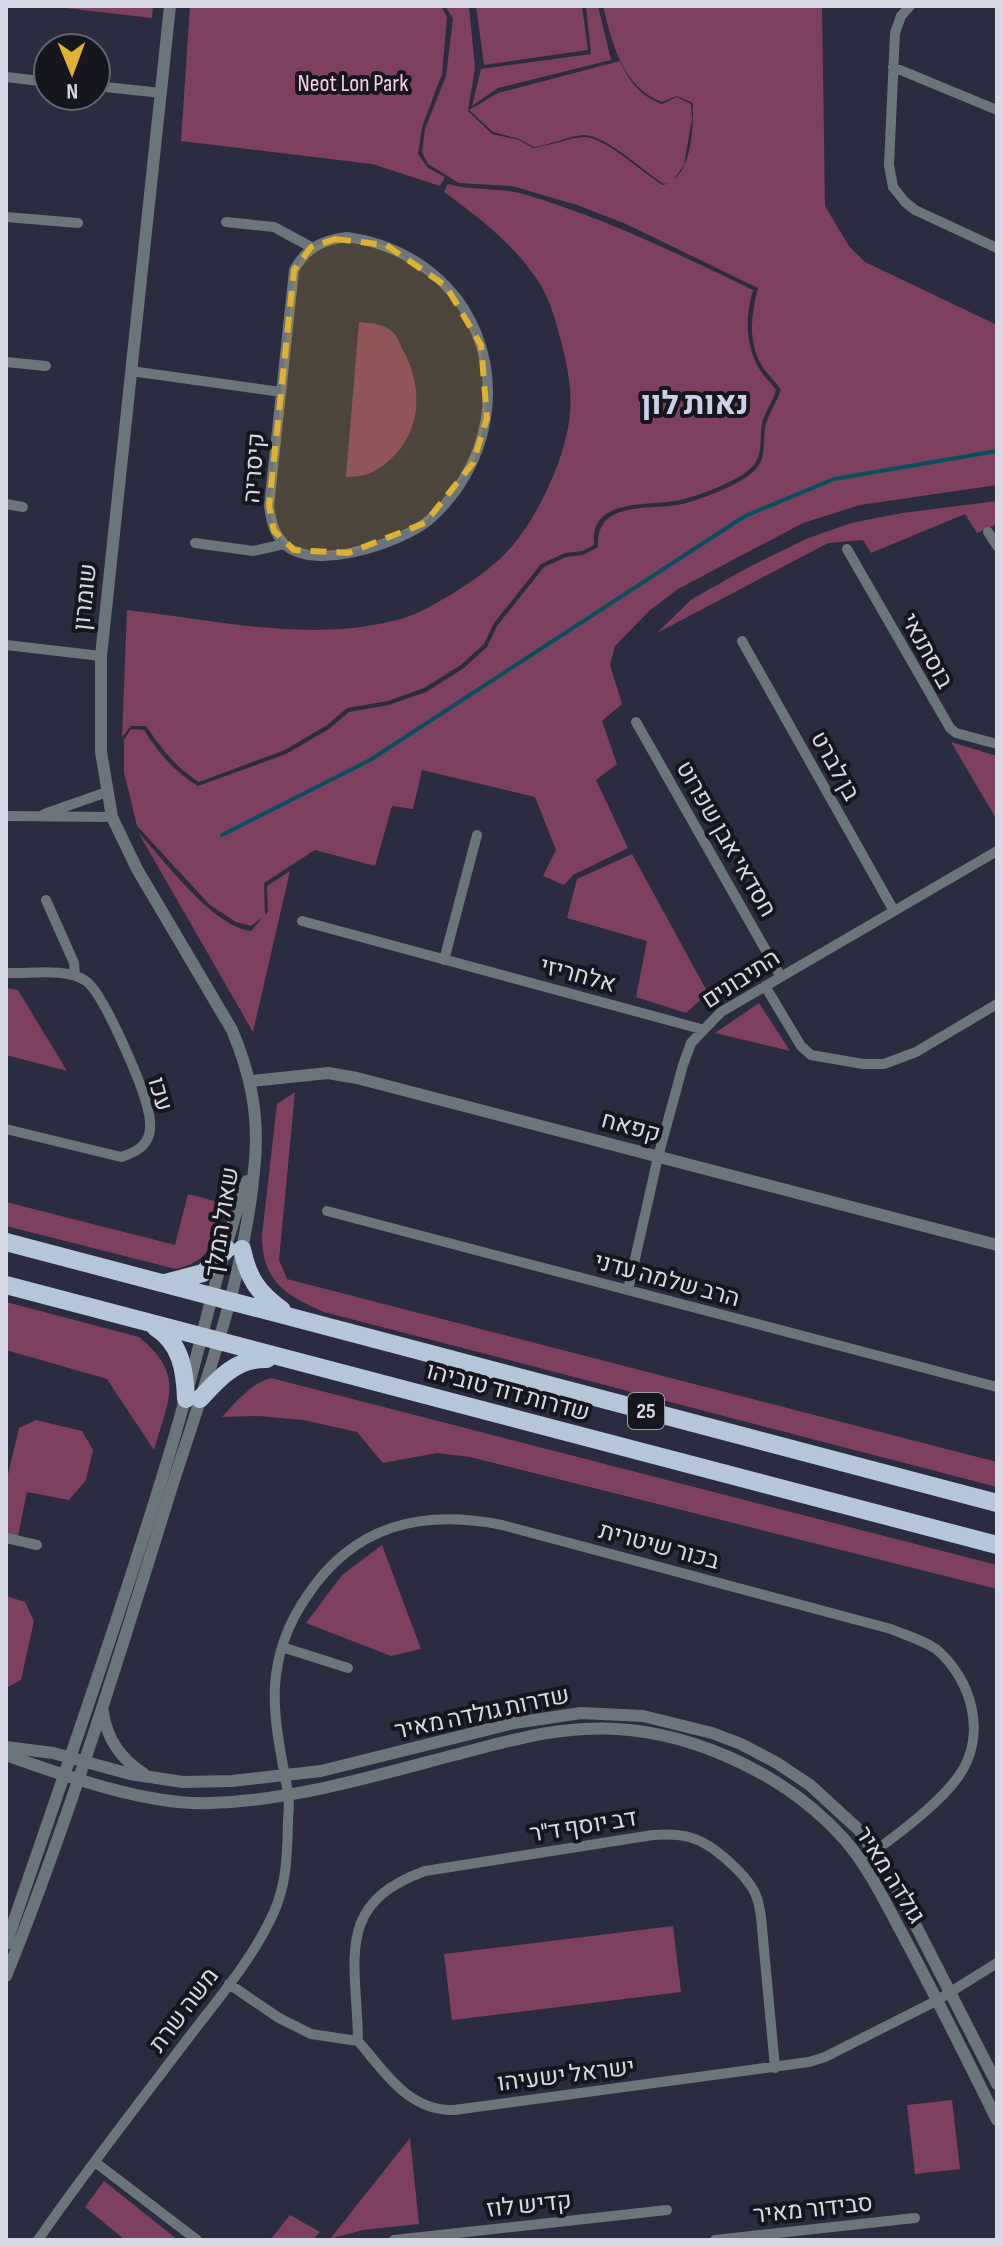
<svg xmlns="http://www.w3.org/2000/svg" width="1003" height="2246" font-family="'Sofia Sans Condensed',Heebo,sans-serif">
<rect width="100%" height="100%" fill="#2b2c40"/>
<path fill="#7d4061" d="M48,6H153L152,18Z
M190,6H441L447,17L442,74L422,127L418,154L428,168L445,177L440,186L372,164L181,141Z
M445,6H469L475,68L468,111L492,134L519,140L533,148C549,146 568,138 583,137C605,136 643,174 663,185C693,178 693,127 693,103L677,96L662,102C623,88 612,43 603,6H822L825,206L849,246L865,262L997,325V485L860,505L803,523L678,589L649,611L615,646L610,665L622,704L602,721L617,764L596,780L628,848L573,875L564,885L543,876L556,850L535,797L422,770L413,809L392,806L375,866L315,850L264,883L265,915L268,912L267,886L290,871L253,1032L138,832C165,861 212,926 251,931L263,917L251,926L236,922L210,905L137,826L124,772V740L131,729L144,730C159,754 174,771 198,786L286,754L329,729L349,712L389,705L426,692L464,668L487,647L497,626L544,567L566,557L583,555L598,547C595,501 647,510 677,505C696,502 742,484 755,470C768,456 762,439 766,423C770,412 777,401 781,390C776,382 769,376 764,369C747,344 751,315 758,288L626,224L577,205L512,186L459,183L428,164L422,152L425,129L446,76L453,18Z
M476,6H582L588,50L484,65Z
M586,6H598L611,60L498,88L472,106L481,69L591,54Z
M620,61C629,81 640,96 662,104L677,97L691,104L692,119L684,165L672,182L664,184C644,172 605,134 583,135C570,136 549,145 534,147L519,139L493,132L469,110L498,93Z
M448,184C470,191 501,187 527,195C606,219 679,254 753,290C745,316 745,346 760,370C764,377 771,383 776,390C773,402 764,413 762,424C759,439 764,452 753,466C741,480 699,496 680,500C651,507 589,496 594,545L582,551L565,553L541,564L494,623L484,644L461,665L424,688L388,701L347,708L327,725L285,750L199,782C175,767 162,749 146,726H131L122,737L127,610C215,620 309,643 397,620C417,615 435,604 452,594C469,583 486,572 501,558C534,527 567,458 570,412C572,388 567,364 561,341C556,322 550,300 540,284C516,246 480,218 444,192Z
M359,322C371,323 385,324 394,333C398,337 400,345 403,350C424,389 422,434 386,463C373,474 362,477 346,477Z
M997,501V524L977,533L965,514L871,553L863,540L828,543L657,633L692,599L751,566L806,539L851,523L902,513Z
M951,742L997,756V820Z
M632,854L708,993L686,1013L636,997L647,941L567,918L577,879Z
M6,988L18,990L67,1071L6,1055Z
M759,1003L790,1051L715,1033Z
M295,1092L279,1260L287,1279L997,1462V1487L324,1312C285,1295 262,1281 262,1235L277,1104Z
M188,1194L226,1204C218,1236 212,1261 176,1269L6,1226V1202L175,1245Z
M6,1302L139,1337C186,1375 168,1400 154,1450L107,1379L6,1350Z
M271,1378L993,1564L997,1566V1589L470,1457L437,1453L383,1463L357,1432L303,1420L259,1416L222,1417C236,1402 250,1384 271,1378Z
M36,1420L82,1431L93,1450L86,1480L69,1500L27,1492L17,1541L6,1538V1483L19,1428Z
M382,1545L421,1649L391,1656L306,1623L342,1575Z
M6,1596L25,1602L34,1621L21,1680L6,1688Z
M673,1926L681,1992L452,2020L444,1954Z
M952,2100L960,2169L915,2174L907,2105Z
M410,2138L419,2224L363,2230L330,2239Z
M104,2181L178,2240H125L85,2207Z
M290,2215L320,2232L313,2240H270Z"/>
<g fill="none" stroke-linecap="round" stroke-linejoin="round">
<path stroke="#08505e" stroke-width="4" d="M222,835L370,760L745,516L834,479L997,451"/>
<path stroke="#6c747c" stroke-width="10" d="M910,6L901,16L895,33L889,165L893,187L905,202L915,210L997,248
M893,67L997,110
M6,77L48,82
M96,86L161,93
M6,217L78,223
M226,222L274,227L311,247
M347,237C394,243 437,268 463,307C508,377 490,468 428,521C400,543 315,572 285,545C274,534 271,521 269,506L294,270C306,248 322,240 347,237Z
M6,362L46,366
M131,371L281,392
M6,504L23,507
M988,532L997,546
M195,543L253,551L284,544
M847,549L950,728L956,733L997,744
M742,641L894,911
M6,645L101,656
M636,722L781,977
M44,814L107,792
M6,816L112,817
M46,900L74,963L75,975
M302,921L701,1029
M444,960L477,835
M6,973C30,974 66,967 86,981C104,994 143,1086 148,1110C150,1117 151,1127 149,1135C145,1148 133,1153 121,1157L6,1129
M765,986L801,1046L811,1055L863,1064H884L916,1052L997,1004
M327,1211L997,1387
M628,1290L658,1157L683,1065L691,1043L721,1012L997,851
M6,1538L37,1545
M282,1647L348,1668
M229,1984L279,2018L311,2034L358,2041C385,2072 408,2111 454,2110L809,2062L825,2057L936,2001L997,1963
M358,2041C357,1961 333,1904 425,1871L653,1835C666,1834 680,1834 692,1838C713,1844 750,1877 757,1898C759,1904 760,1911 761,1917L775,2068
M95,2162L197,2240
M38,2240C85,2172 136,2107 186,2041C217,2000 253,1959 274,1912C287,1882 287,1855 288,1823C288,1814 290,1803 288,1793C282,1758 273,1721 275,1686C277,1653 289,1622 307,1596C354,1525 421,1509 502,1525L891,1629C905,1635 923,1640 936,1649C972,1679 988,1736 958,1777C938,1805 890,1841 860,1861
M394,2240L667,2210
M715,2240L915,2218"/>
<path stroke="#6c747c" stroke-width="12" d="M251,1081L328,1073L357,1078L997,1245
M103,1712C107,1740 121,1759 144,1774
M6,1747L53,1753L130,1774L183,1782L232,1781L321,1771L514,1723L581,1713L643,1716L712,1733L741,1744L777,1763L810,1785L859,1830L896,1887L997,2084
M6,1755C65,1776 149,1806 211,1803C295,1800 374,1776 454,1755C497,1744 540,1731 584,1729C678,1723 782,1770 844,1839C869,1867 886,1904 904,1937C936,1997 967,2059 997,2120
M6,1944C62,1781 119,1619 169,1455C197,1365 215,1270 247,1181
M6,1976C69,1820 118,1660 168,1499C203,1388 246,1278 255,1160C259,1113 250,1073 232,1030L137,869L112,817L101,752V656L170,6"/>
<path stroke="#b5c6d8" stroke-width="18" d="M6,1242L997,1503
M242,1249C248,1278 258,1293 282,1310
M165,1283L203,1273L227,1249
M6,1285L997,1545
M155,1327C181,1343 185,1370 186,1399
M200,1399C219,1378 237,1358 267,1359"/>
</g>
<path fill="#deb133" fill-opacity="0.2" stroke="#deb133" stroke-width="6" stroke-dasharray="16 10" stroke-linejoin="round" d="M335,239L386,245L446,286L481,345L487,418L473,463L425,523L348,553L294,550L274,531L269,506L294,270L311,247Z"/>
<g text-anchor="middle" dominant-baseline="central" stroke-width="8" stroke-linejoin="round" paint-order="stroke">
<rect fill="#15161e" stroke="#9d9ea9" stroke-width="2" x="628" y="1393" width="36" height="36" rx="6"/>
<g font-size="22" font-weight="bold" fill="#d7d8e5">
<text x="646" y="1411">25</text>
</g>
<g font-size="24" fill="#facde3" stroke="#15161e">
<text x="353" y="83">Neot Lon Park</text>
</g>
<g font-size="24" fill="#d7d8e5" stroke="#15161e">
<text transform="translate(254 468) rotate(-86)">קיסריה</text>
<text transform="translate(85 597) rotate(-84)">שומרון</text>
<text transform="translate(927 651) rotate(61)">בוסתנאי</text>
<text transform="translate(835 766) rotate(61)">בן לברט</text>
<text transform="translate(726 839) rotate(60)">חסדאי אבן שפרוט</text>
<text transform="translate(578 975) rotate(15)">אלחריזי</text>
<text transform="translate(741 979) rotate(-33)">התיבונים</text>
<text transform="translate(160 1094) rotate(74)">עכו</text>
<text transform="translate(631 1127) rotate(15)">קפאח</text>
<text transform="translate(222 1222) rotate(-81)">שאול המלך</text>
<text transform="translate(667 1280) rotate(15)">הרב שלמה עדני</text>
<text transform="translate(508 1392) rotate(15)">שדרות דוד טוביהו</text>
<text transform="translate(659 1546) rotate(15)">בכור שיטרית</text>
<text transform="translate(482 1713) rotate(-12)">שדרות גולדה מאיר</text>
<text transform="translate(583 1826) rotate(-9)">דב יוסף ד"ר</text>
<text transform="translate(890 1875) rotate(58)">גולדה מאיר</text>
<text transform="translate(184 2010) rotate(-53)">משה שרת</text>
<text transform="translate(566 2075) rotate(-7)">ישראל ישעיהו</text>
<text transform="translate(529 2205) rotate(-6)">קדיש לוז</text>
<text transform="translate(813 2209) rotate(-6)">סבידור מאיר</text>
</g>
<g font-size="32" font-weight="bold" fill="#cdcfe8" stroke="#15161e">
<text x="695" y="404">נאות לון</text>
</g>
</g>
<rect width="1003" height="2246" fill="none" stroke="#d7d8e5" stroke-width="16"/>
<g transform="translate(72 72) rotate(179)"><circle r="38" fill="#15161e" stroke="#63646e" stroke-width="2"/>
<path d="M0-6L14 30L0 20L-14 30Z" fill="#deb133"/>
<text y="-12" font-size="22" font-weight="bold" text-anchor="middle" fill="#d7d8e5">N</text>
</g>
</svg>
